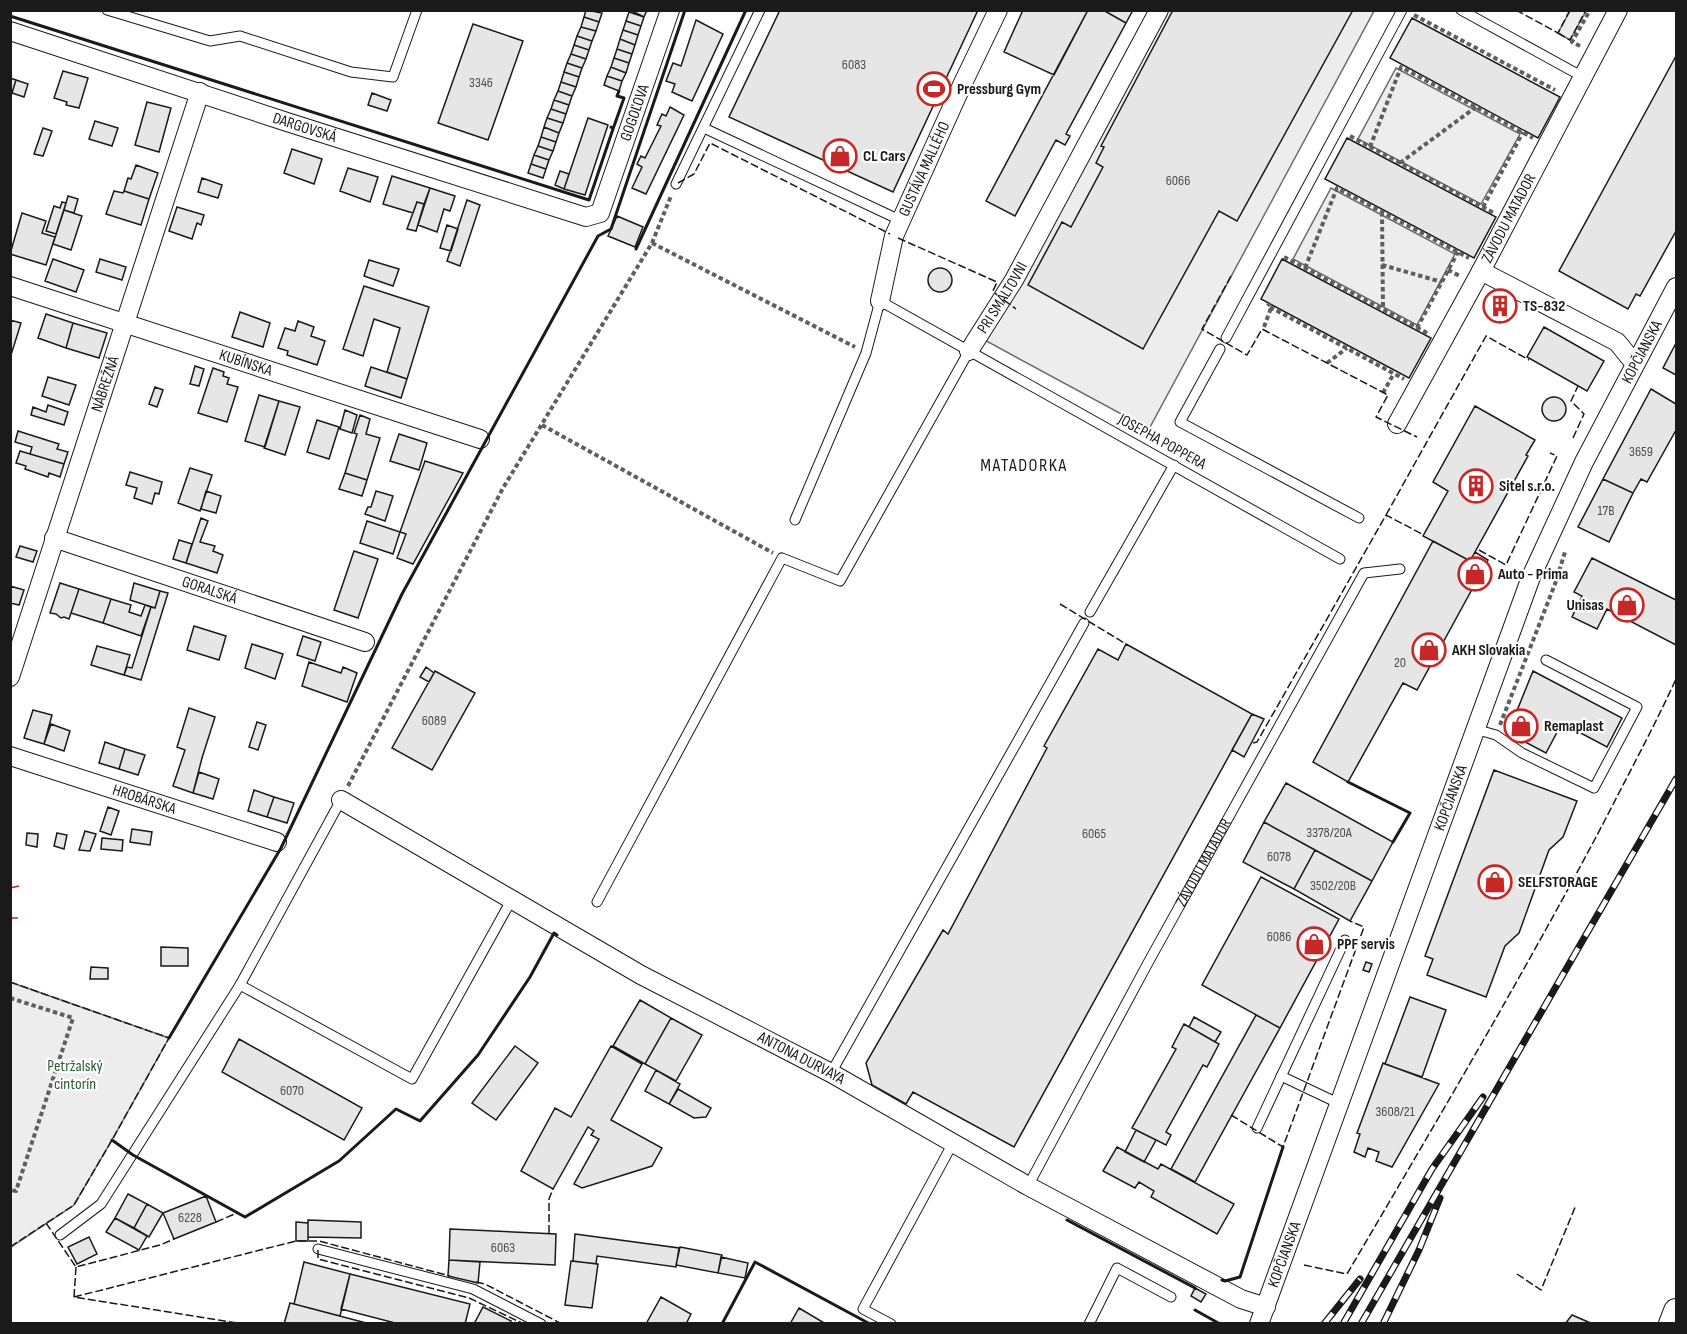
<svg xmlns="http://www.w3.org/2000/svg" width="1687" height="1334" font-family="'Sofia Sans Condensed',sans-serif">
<rect width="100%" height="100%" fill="#fff"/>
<path fill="#ededed" stroke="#6a6a6a" stroke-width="1.5" d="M1159,11H1374L1149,429L979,337Z
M1570,11H1586L1570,40L1558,33Z
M1396,68L1520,134L1481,204L1358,139Z
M1331,188L1455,254L1417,325L1293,259Z
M10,982L169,1038L112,1140L74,1205L11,1247Z"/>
<path fill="#e6e6e6" stroke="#1a1a1a" stroke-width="1.5" d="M586,10L602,13L599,22L584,17Z
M630,10H647L644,17Z
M780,10H978L893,192L729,117Z
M1023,10H1088L1054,75L1004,52Z
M1088,10H1103L1126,23L1066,134L1070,136L1065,145L1056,140L1015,216L986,201Z
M1103,10H1133L1126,23Z
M1173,10H1353L1237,221L1219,211L1143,349L1028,285L1062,222L1071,227L1103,167L1096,163L1104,147L1101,146Z
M629,12L644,17L641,26L626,21Z
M584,17L599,22L596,31L581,27Z
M1412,18L1560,97L1538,138L1390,58Z
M696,20L723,34L692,101L672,92L675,84L666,81L673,63L681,66Z
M626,21L641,26L638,35L623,30Z
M473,24L523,41L488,140L438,123Z
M581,27L596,31L592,41L577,36Z
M623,30L638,35L635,45L620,39Z
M577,36L592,41L589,50L574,45Z
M620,39L635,45L632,54L617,49Z
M574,45L589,50L586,59L571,54Z
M617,49L632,54L629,63L614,58Z
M571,54L586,59L582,68L567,63Z
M1676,56V231L1640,296L1636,294L1628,309L1559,271Z
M614,58L629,63L626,73L611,67Z
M567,63L582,68L579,77L564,72Z
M611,67L626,73L622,81L607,76Z
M63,71L88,78L79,108L66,105L67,102L54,98Z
M564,72L579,77L576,87L561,82Z
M607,76L622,81L619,91L604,85Z
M10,78L16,80L10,99Z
M16,80L28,84L24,97L12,93Z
M561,82L576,87L572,96L558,91Z
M558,91L572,96L569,105L554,100Z
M372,93L391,100L387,111L368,105Z
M554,100L569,105L566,114L551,109Z
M147,102L171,108L159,152L135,145Z
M670,107L684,115L646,194L632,188L642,167L637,164L641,156L645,158L661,126L657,125L662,114L666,116Z
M551,109L566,114L563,123L547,118Z
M547,118L563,123L559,133L544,127Z
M588,118L608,125L585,195L564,189Z
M95,121L118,128L112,146L89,139Z
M544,127L559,133L556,142L541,137Z
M43,128L52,131L43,156L34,154Z
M541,137L556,142L553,151L538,146Z
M1347,138L1496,217L1474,258L1325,179Z
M538,146L553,151L549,160L534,155Z
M292,149L322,159L314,184L284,173Z
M534,155L549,160L546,169L531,164Z
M531,164L546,169L543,178L528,173Z
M136,165L158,173L149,199L124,191L128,178L131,179Z
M348,168L378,177L370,202L340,191Z
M560,171L569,174L564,189L555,185Z
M392,176L430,188L424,204L417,202L413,213L383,204Z
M202,178L222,185L218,198L198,192Z
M430,188L455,196L450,211L444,209L437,232L418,225Z
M114,191L123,193L124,191L149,199L141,225L106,214Z
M68,196L78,199L74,213L64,210Z
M467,200L480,205L460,266L447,261Z
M62,202L66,203L56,234L46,231L54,206L60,208Z
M417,202L424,204L416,231L407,229Z
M177,207L204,215L201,225L197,223L192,239L169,231Z
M64,210L82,216L71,250L53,244Z
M22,213L46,221L42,233L55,237L46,265L10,254Z
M617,216L643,227L635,247L608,236Z
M447,225L458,229L451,251L440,248Z
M53,259L84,270L76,292L45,281Z
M100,259L126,267L122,280L96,272Z
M1282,259L1431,338L1409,378L1261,299Z
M369,260L399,269L393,286L364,276Z
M928 280a12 12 0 1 1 24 0a12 12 0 1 1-24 0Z
M364,286L429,307L407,379L387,372L400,328L374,319L363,356L343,349Z
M1496,298L1509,305L1504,313L1492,306Z
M240,312L270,323L263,347L232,337Z
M46,314L73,323L66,348L38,338Z
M10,320L21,323L11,355H10Z
M298,321L314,327L311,336L325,341L317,365L287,355L288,351L278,348L285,328L295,331Z
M73,323L107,333L99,358L66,348Z
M1544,327L1604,361L1587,391L1527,357Z
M1676,343V375L1663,368Z
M195,366L204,369L199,386L190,384Z
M371,367L407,379L401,398L365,386Z
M213,368L224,372L223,376L229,378L227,384L238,387L227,422L198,413Z
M48,377L76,385L69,405L42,396Z
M155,387L163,390L157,407L149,404Z
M1651,389L1676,404V430L1647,482L1641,479L1633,493L1603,479Z
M259,395L279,401L265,447L245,441Z
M1542 409a12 12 0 1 1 24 0a12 12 0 1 1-24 0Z
M279,401L300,407L285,455L264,448Z
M48,405L68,412L64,425L31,415L33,407L46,412Z
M1475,406L1535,440L1526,455L1528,456L1470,561L1423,536L1448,491L1433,482Z
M345,410L357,415L352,433L340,429Z
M360,415L370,419L366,434L380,438L367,480L345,473L357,434L354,433Z
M317,420L339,427L329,459L307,452Z
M18,431L59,444L57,449L68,452L64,464L30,454L32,447L15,442Z
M399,434L427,443L419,470L390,461Z
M20,451L64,464L60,477L49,473L48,477L25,469L26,466L16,463Z
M425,461L463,473L413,564L397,558L406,534L400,532Z
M190,468L212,475L200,511L178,503Z
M130,472L162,482L159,494L155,493L152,504L134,498L137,488L126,485Z
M345,473L367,480L362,496L339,489Z
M1603,479L1633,493L1609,542L1578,527Z
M206,491L221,496L216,513L201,509Z
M376,491L393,496L385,521L365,514L368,507H371Z
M201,518L208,521L200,542L215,546L213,551L223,555L217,573L186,563Z
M367,521L400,532L393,554L360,543Z
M179,540L192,544L186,563L173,559Z
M1433,541L1470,561L1475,552L1488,560L1417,690L1403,683L1348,782L1313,762Z
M20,546L37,551L33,562L16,557Z
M354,551L378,559L358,618L334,610Z
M1592,558L1676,600V645L1607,609L1597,629L1572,617L1582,596L1574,592Z
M60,583L79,589L69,619L64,617L61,618L56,614L50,613Z
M134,583L160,591L155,608L130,600Z
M10,586L24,590L19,605L10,603Z
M79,589L111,599L103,623L71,613Z
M160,591L168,593L141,680L124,675L127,667L132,668L151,607L155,608Z
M111,599L131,605L129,612L141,616L145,605L151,607L141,636L103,623Z
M194,626L226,636L219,660L187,650Z
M303,636L321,642L315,661L297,655Z
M252,644L283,654L275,679L245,668Z
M1126,644L1252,714L1014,1147L913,1092L906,1104L872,1085L866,1063L943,930L948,934L1047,748L1044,746L1098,649L1118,660Z
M97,646L130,655L124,675L91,665Z
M309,662L341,673L343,667L357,673L347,702L302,686Z
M426,667L434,673L429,682L420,677Z
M435,671L475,693L432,770L392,748Z
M1533,671L1622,718L1607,747L1562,723L1546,753L1508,733Z
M189,708L215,717L202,758L193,793L173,786L185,750L177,747Z
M33,710L52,715L44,744L24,738Z
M1252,714L1264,719L1244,757L1232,750Z
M257,722L266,725L258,750L249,747Z
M51,724L70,731L64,751L44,744Z
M105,742L125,749L119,769L99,763Z
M125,749L145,755L138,775L119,769Z
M1494,770L1577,801L1563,837L1549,850L1519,933L1505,946L1486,997L1427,975L1433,959L1425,956Z
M199,772L219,779L213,799L193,793Z
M1286,783L1393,842L1372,881L1264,822Z
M254,790L274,797L267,817L248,811Z
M274,797L294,803L287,823L267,817Z
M108,807L119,811L111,835L100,831Z
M1264,822L1315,850L1294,889L1243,862Z
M132,829L152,832L150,845L130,842Z
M85,831L96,834L90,851L79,850Z
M27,833L38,834L37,847L26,845Z
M57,833L67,835L64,849L54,846Z
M102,838L123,840L122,851L101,849Z
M1315,850L1372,881L1350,921L1294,889Z
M1261,877L1339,919L1280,1028L1202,985Z
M161,947L188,948V966H161Z
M1366,962L1372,964L1369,972L1363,970Z
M91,967L108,968V979H90Z
M1410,997L1446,1010L1422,1077L1385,1064Z
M640,1000L671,1018L645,1064L613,1046Z
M1256,1015L1280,1028L1195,1182L1171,1169Z
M1194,1017L1221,1032L1215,1042L1189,1027Z
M671,1018L702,1035L676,1081L645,1064Z
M1184,1024L1219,1044L1207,1067L1203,1065L1166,1132L1171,1135L1166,1145L1132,1128L1176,1049L1172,1047Z
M239,1039L362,1108L344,1140L222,1072Z
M515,1046L538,1063L496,1120L472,1103Z
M611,1046L642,1064L611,1120L662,1148L652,1166L582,1188L574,1184L599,1139L591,1135L594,1131L588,1127L553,1189L521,1171L555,1108L571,1117Z
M1383,1063L1439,1084L1392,1167L1376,1161L1379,1152L1368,1148L1365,1157L1354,1152L1360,1134L1357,1133Z
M656,1070L680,1084L669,1104L645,1091Z
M678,1089L711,1108L706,1117L694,1118L669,1104Z
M1136,1130L1156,1140L1144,1162L1125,1152Z
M1117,1147L1158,1169L1161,1164L1234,1204L1217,1234L1151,1197L1154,1191L1139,1182L1135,1188L1103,1171Z
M128,1194L147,1204L134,1228L115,1218Z
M206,1196L216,1222L174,1239L163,1213Z
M147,1204L163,1213L149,1237L134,1228Z
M115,1218L147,1236L139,1250L106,1232Z
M308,1220L361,1222V1238L308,1237Z
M296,1222L308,1223V1241H296Z
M450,1229L556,1234L555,1265L449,1260Z
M575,1234L679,1248L676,1267L597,1256L596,1264L573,1261Z
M89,1237L97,1254L77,1264L68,1247Z
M680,1247L722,1255L718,1273L676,1265Z
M721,1257L748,1263L745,1278L718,1273Z
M449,1260L480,1262L478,1283L448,1276Z
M571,1261L598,1264L592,1308L565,1305Z
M304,1262L350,1274L340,1316L294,1304Z
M350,1274L470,1304L465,1324H399L341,1309Z
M1195,1288L1206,1294L1201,1302L1191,1296Z
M661,1297L691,1314L686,1324H646Z
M290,1303L294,1304L370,1324H284Z
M483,1307L511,1321L510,1324H474Z
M799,1308L826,1324H790Z
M1572,1315L1593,1324H1565Z"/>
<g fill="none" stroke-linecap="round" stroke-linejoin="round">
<defs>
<g id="service">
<path d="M107,10L210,41L240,36L351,72L393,77L417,10"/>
<path d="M1461,10L1583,77"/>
<path d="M704,128L902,221"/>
<path d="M676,184L760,10"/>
<path d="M1226,338L1402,10"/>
<path d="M1220,349L1180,422L1359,518"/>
<path d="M795,520L866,353L880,301L1340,559"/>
<path d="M1090,612L1174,465"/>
<path d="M1475,729L1496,735L1522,753L1594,788L1637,707L1546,660"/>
<path d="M341,800L240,985L412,1079L512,899"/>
<path d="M597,902L782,558L840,581L969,351"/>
<path d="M831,1073L1084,623"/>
<path d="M1281,1076L1340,1104"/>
<path d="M1257,1128L1345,940"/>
<path id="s1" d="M1028,1186L1149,961L1364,573L1400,569"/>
<path d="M60,1235L101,1204L240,985"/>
<path d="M318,1249L473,1289L541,1324"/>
<path d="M891,1324L863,1309L953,1143"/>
<path d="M1089,1324L1117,1268L1171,1297"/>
</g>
<g id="minor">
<path id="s2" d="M10,31L287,122L586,217L600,213L670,10"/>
<path d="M1481,271L1617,342L1635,364"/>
<path id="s3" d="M10,286L480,439"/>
<path id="s4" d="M880,301L894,236L962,85L998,10"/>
<path id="s5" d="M969,351L1014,280L1159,10"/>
<path id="s6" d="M1397,424L1481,271L1618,10"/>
<path id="s7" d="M54,538L365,642"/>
<path id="s8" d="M10,677L200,92"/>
<path id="s9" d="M10,756L277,842"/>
<path id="s10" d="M341,800L641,975L831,1073L1028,1186L1241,1299L1266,1307"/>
<path id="s11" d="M1259,1324L1531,577L1584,462L1676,287"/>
</g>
<path id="secondary" d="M1671,1324L1676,1311"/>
</defs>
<use href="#service" stroke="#1a1a1a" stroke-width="11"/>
<use href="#minor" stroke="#1a1a1a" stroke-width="20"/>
<use href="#secondary" stroke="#1a1a1a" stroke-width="26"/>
<path stroke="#5f5f5f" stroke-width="4" stroke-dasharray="4.5 3" stroke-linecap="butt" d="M1414,15L1555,90
M1580,46L1572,42L1590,10
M1350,136L1494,213
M1370,147L1401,67L1533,138
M1400,163L1476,107
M1483,207L1523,132
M1382,212L1383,309
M652,243L855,347
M1284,257L1429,334
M1382,265L1442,282
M1305,268L1337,188L1469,258
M1448,270L1460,276
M1270,307L1404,379
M1264,327L1271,308L1268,303
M1417,328L1458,252
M1327,363L1347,348
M1383,393L1394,373
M542,425L773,553
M1500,725L1555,584L1565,552
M348,786L503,488L652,243L671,196
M10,998L73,1018L16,1191L10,1190"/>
<use href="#service" stroke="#fff" stroke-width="9"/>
<use href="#minor" stroke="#fff" stroke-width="18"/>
<use href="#secondary" stroke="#fff" stroke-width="24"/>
<defs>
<path id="rail" d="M1324,1324L1360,1279
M1343,1324L1432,1169L1483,1097
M1361,1324L1676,779
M1383,1324L1419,1250L1440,1198"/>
</defs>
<use href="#rail" stroke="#1a1a1a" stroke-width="7"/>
<use href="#rail" stroke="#fff" stroke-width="4.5" stroke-dasharray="14" stroke-linecap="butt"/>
<path stroke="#1a1a1a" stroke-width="1.5" stroke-dasharray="8 3" stroke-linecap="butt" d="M1516,10L1558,33L1570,10
M1558,33L1570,40L1586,10
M678,183L694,174L710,143L890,234
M898,238L997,282L993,291L997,295
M1231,276L1202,329L1247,355L1262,329L1388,395L1376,417L1417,437
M1004,300L1016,309
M1573,438L1584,414L1571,401L1578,386H1577
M1386,515L1486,336L1529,360
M1479,550L1506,565L1557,456L1550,453
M1060,604L1126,644
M1253,743L1257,742L1386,515L1422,534
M10,982L169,1038L112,1140L74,1205L10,1247
M1231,1115L1283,1147L1364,927L1350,921
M216,1222L237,1213
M46,1223L76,1267L160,1245L174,1239
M549,1233V1199L553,1189
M318,1250V1259L469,1298L524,1324
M1304,1265L1347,1274C1435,1124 1524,974 1605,820C1629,773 1654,727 1676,679
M76,1267L74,1297L244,1324
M1517,1274L1541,1290L1576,1205
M476,1282L485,1284L562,1324
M74,1297L296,1241H319L450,1276"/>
<path stroke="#1a1a1a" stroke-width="3" d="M10,16L589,200L613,129
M611,127L613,129L624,98L617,96L619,91
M636,249L746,10
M1348,782L1410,813L1393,842
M169,1038L281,848L402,594L598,236L611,229L685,10
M112,1140L133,1155L245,1217L339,1161L396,1109L420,1121L478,1055L530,977L554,933L557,935
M1067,1220L1195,1288
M1222,1280L1225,1281L1240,1277L1283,1147
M1195,1310L1220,1324
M722,1324L755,1262L870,1324"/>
<path stroke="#c62828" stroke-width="1.5" stroke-dasharray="21 4.5 3 4.5" stroke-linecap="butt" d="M10,888L19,886
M10,918H18"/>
</g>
<defs>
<symbol id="stadium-ring" viewBox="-11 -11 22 22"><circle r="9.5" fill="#fff" stroke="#c62828" stroke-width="1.5"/><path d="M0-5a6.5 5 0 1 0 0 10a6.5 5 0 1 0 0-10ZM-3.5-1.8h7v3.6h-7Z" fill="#c62828"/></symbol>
<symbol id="shop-ring" viewBox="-11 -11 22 22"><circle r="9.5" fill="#fff" stroke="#c62828" stroke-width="1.5"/><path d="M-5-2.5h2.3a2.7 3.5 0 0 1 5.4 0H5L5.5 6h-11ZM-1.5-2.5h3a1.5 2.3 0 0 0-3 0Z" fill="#c62828"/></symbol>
<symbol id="building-ring" viewBox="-11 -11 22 22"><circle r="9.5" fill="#fff" stroke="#c62828" stroke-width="1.5"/><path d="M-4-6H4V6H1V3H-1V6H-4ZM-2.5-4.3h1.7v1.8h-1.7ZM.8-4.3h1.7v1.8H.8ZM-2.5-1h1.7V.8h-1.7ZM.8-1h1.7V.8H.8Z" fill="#c62828"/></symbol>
</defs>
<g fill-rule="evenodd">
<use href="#stadium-ring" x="915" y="70" width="38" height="38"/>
<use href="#shop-ring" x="821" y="137" width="38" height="38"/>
<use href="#building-ring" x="1481" y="287" width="38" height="38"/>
<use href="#building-ring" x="1457" y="467" width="38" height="38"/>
<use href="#shop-ring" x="1456" y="555" width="38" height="38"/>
<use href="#shop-ring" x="1608" y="586" width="38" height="38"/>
<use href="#shop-ring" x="1410" y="631" width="38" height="38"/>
<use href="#shop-ring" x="1502" y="707" width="38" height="38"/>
<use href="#shop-ring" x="1476" y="863" width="38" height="38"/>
<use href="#shop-ring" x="1295" y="925" width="38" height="38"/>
</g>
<g text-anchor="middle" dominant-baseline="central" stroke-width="4.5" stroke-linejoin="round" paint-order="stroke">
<g font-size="14" fill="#4d4d4d">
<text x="854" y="64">6083</text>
<text x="481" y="82">3346</text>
<text x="1178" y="180">6066</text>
<text x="1641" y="451">3659</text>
<text x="1606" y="510">17B</text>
<text x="1400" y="662">20</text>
<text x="434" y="720">6089</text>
<text x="1329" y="832">3378/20A</text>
<text x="1094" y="833">6065</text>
<text x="1279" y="856">6078</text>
<text x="1333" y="885">3502/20B</text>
<text x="1279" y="936">6086</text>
<text x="292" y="1090">6070</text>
<text x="1395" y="1111">3608/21</text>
<text x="190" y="1217">6228</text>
<text x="503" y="1247">6063</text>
</g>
<g font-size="16" font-weight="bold" fill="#1a1a1a" stroke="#fff" text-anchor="start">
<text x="957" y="89">Pressburg Gym</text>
<text x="863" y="156">CL Cars</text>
<text x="1523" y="306">TS-832</text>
<text x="1499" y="486">Sitel s.r.o.</text>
<text x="1498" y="574">Auto - Prima</text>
<text x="1604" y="605" text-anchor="end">Unisas</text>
<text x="1452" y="650">AKH Slovakia</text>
<text x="1544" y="726">Remaplast</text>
<text x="1518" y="882">SELFSTORAGE</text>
<text x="1337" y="944">PPF servis</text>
</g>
<g font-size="16" fill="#1a1a1a" stroke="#fff">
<text stroke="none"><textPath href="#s2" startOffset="726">GOGOĽOVA</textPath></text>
<text stroke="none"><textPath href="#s2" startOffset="310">DARGOVSKÁ</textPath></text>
<text stroke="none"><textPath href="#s4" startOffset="140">GUSTÁVA MALLÉHO</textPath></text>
<text stroke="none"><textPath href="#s6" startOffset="234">ZÁVODU MATADOR</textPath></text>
<text stroke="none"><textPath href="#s5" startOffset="63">PRI SMALTOVNI</textPath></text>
<text stroke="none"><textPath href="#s11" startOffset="1046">KOPČIANSKA</textPath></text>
<text stroke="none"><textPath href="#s3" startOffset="248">KUBÍNSKA</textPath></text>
<text stroke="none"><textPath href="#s8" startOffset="308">NÁBREŽNÁ</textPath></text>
<text transform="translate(1162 442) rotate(29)">JOSEPHA POPPERA</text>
<text stroke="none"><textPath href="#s7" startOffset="164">GORALSKÁ</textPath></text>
<text stroke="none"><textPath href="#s11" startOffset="560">KOPČIANSKA</textPath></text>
<text stroke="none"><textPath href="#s9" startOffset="141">HROBÁRSKA</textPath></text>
<text stroke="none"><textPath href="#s1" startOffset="368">ZÁVODU MATADOR</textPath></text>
<text stroke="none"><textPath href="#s10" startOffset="528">ANTONA DURVAYA</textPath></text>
<text stroke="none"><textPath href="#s11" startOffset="74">KOPČIANSKA</textPath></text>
</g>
<g font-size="16" fill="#2b5a34" stroke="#fff">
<text x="75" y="1066">Petržalský<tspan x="75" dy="18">cintorín</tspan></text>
</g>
<g font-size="18" letter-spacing="1.5" fill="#1a1a1a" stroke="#fff">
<text x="1024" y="465">MATADORKA</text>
</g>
</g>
<rect width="1687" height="1334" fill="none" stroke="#1a1a1a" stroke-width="24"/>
</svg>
